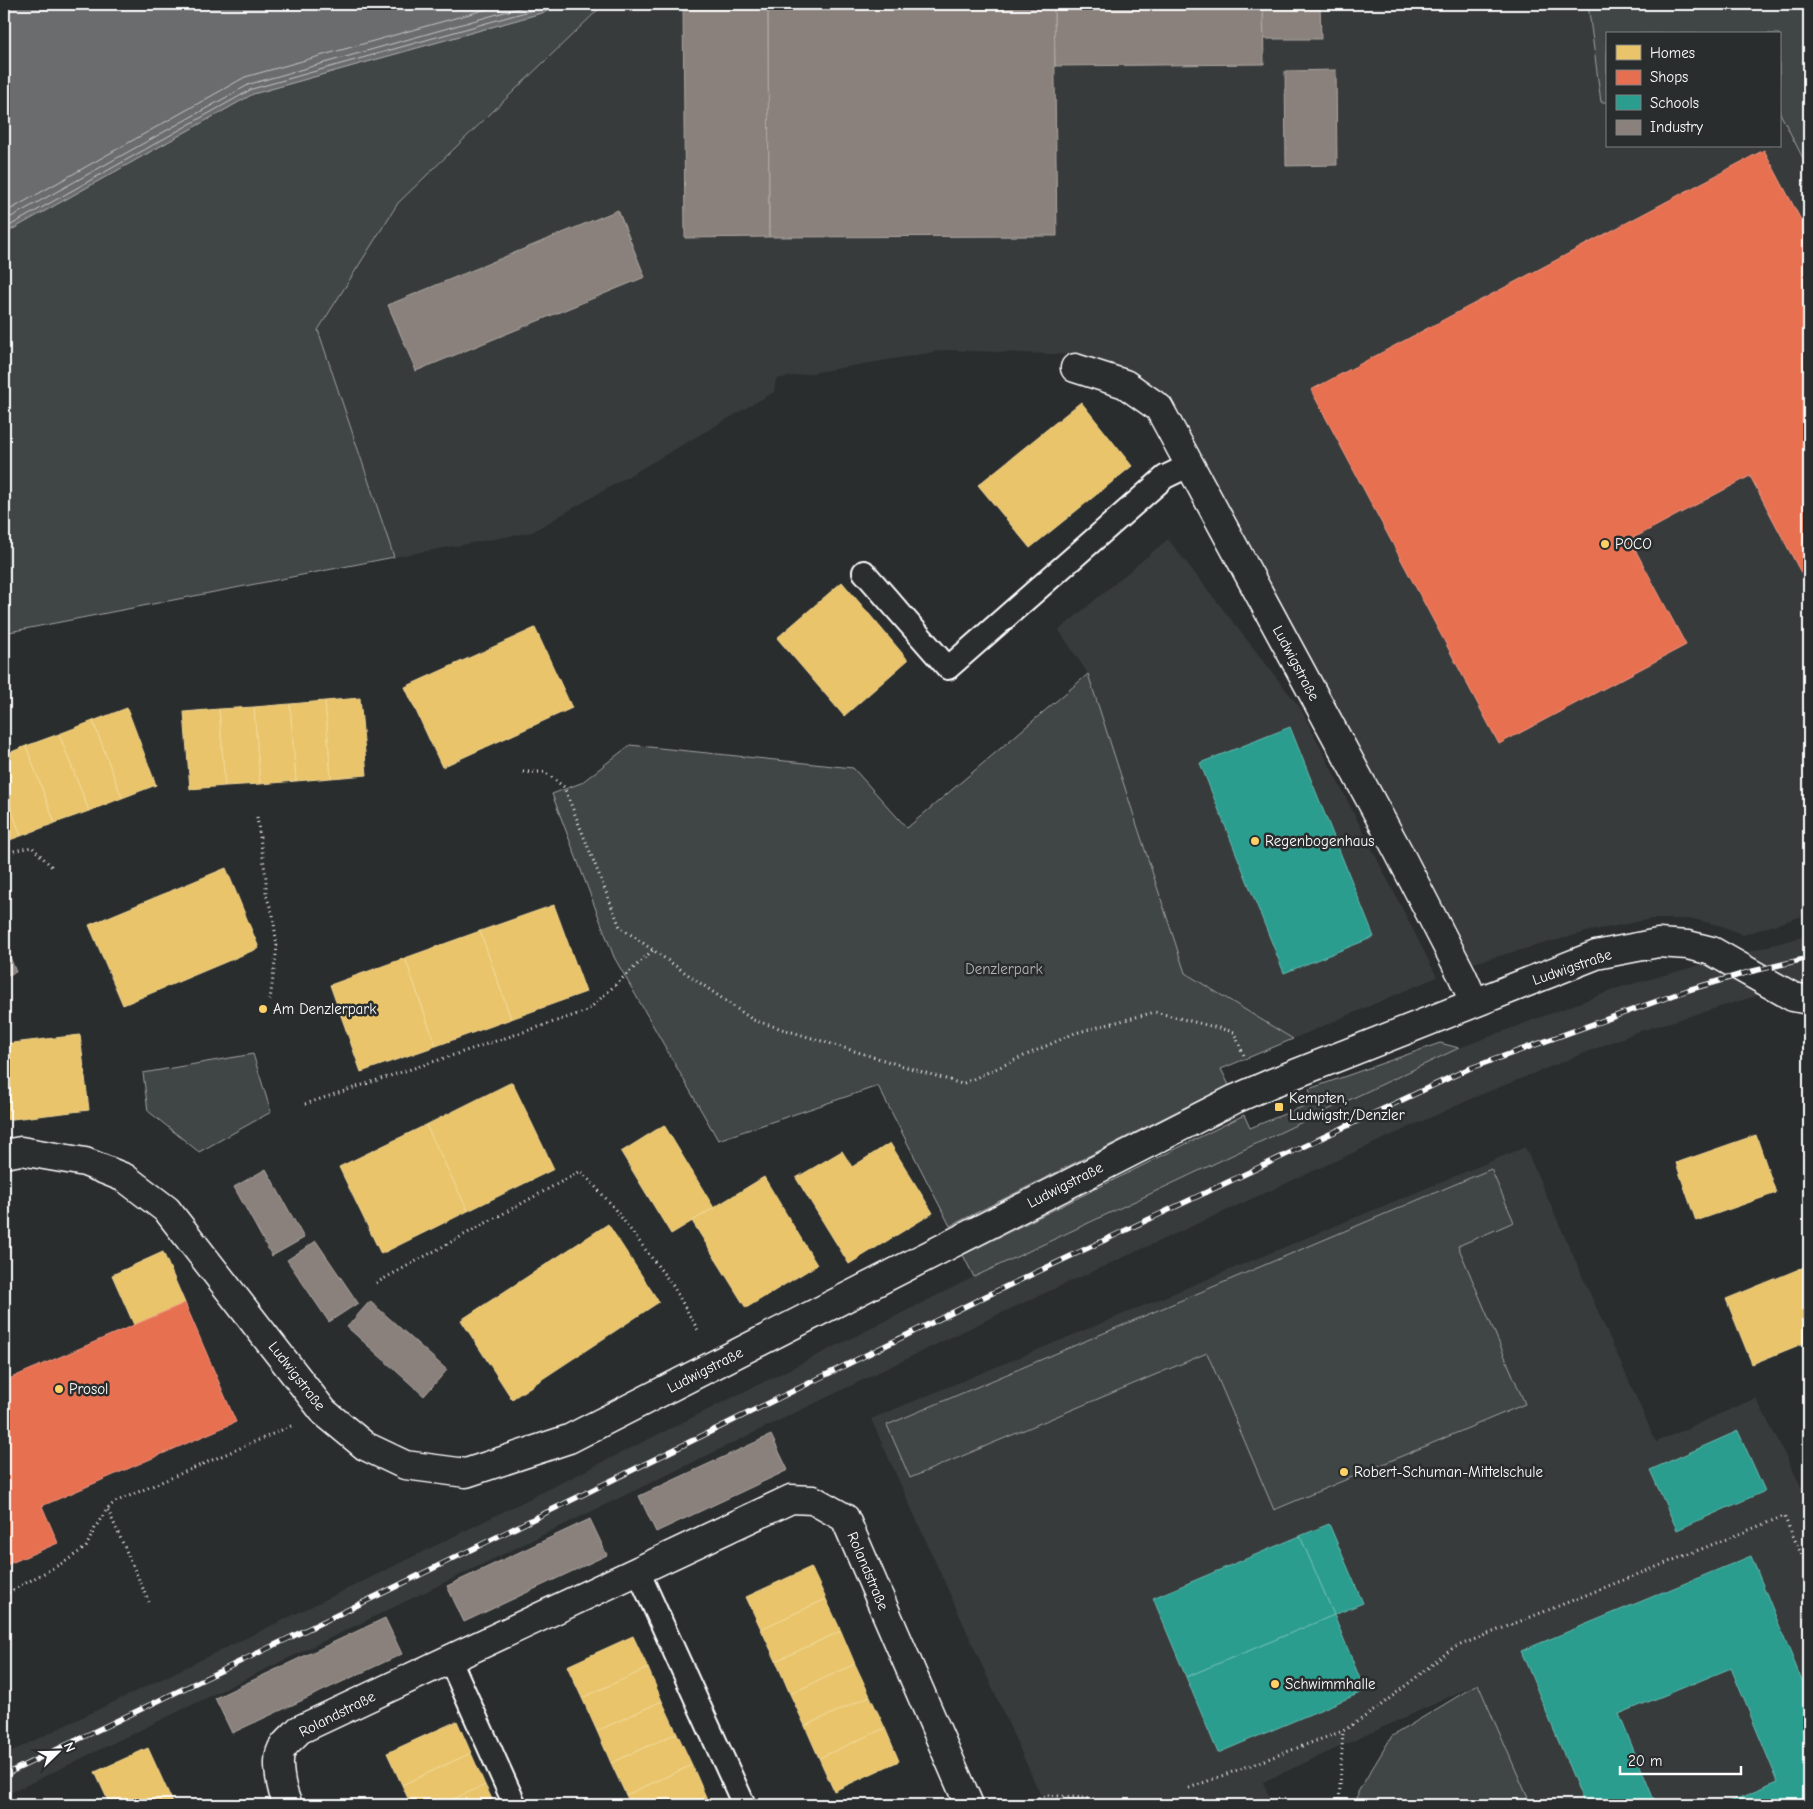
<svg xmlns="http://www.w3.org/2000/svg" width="1813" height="1809" font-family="'Comic Neue',sans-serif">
<rect width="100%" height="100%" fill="#2a2d2e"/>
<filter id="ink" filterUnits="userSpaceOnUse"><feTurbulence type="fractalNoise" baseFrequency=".02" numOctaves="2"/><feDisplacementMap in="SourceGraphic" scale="10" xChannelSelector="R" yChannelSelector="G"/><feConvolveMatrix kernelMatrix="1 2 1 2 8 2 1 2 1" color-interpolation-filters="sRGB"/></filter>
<g filter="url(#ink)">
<path fill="#373a3b" d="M604,4H1588L1601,102H1607V146H1779V111L1809,170V914L1743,935L1722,926L1693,919H1652L1590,931L1466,965L1405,843L1173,404L1133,374L1103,362L1077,355L946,350L776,379L774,392L532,532L394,557L318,330L398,203Z
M1168,539L1301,709L1437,977L1293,1039L1185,973L1088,674L1059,630Z
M1809,935V980L1637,1032L1480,1095L997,1315L4,1796V1755L378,1574L974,1277L1459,1048L1621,987Z
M1525,1147L1656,1442L1756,1398L1809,1502V1805H1531L1478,1684L1263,1782L1273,1805H1045L871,1419Z"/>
<path fill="#414445" stroke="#a0a2a2" d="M569,4H604L398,203L318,330L394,557L4,633V234L253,94L545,12Z
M1588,4H1809V170L1779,111V34H1607V102H1601Z
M1088,674L1185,973L1293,1039L1221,1069L1229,1085L950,1226L878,1086L718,1140L614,957L552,794L581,783L630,745L853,768L907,828Z
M1440,1043L1459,1048L974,1277L963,1255L1244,1115L1250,1128L1314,1102L1309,1089Z
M253,1054L271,1112L199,1152L148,1111L143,1073Z
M1491,1169L1514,1222L1458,1246L1525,1404L1274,1510L1207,1353L910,1478L887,1425Z
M1478,1684L1531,1805H1357L1358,1792L1392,1736Z"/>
<path fill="#6a6c6d" stroke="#a6a7a7" d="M4,4H569L545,12L253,94L4,234Z"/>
<path fill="#e9c46a" stroke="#f0d697" d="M1081,402L1132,466L1030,548L978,485Z
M842,582L908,660L844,716L777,638Z
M535,628L572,708L442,767L405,687Z
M360,698L367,775L331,778L325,701Z
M325,701L331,778L296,781L290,704Z
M290,704L296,781L260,784L254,707Z
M254,707L260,784L225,786L219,709Z
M127,708L156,785L122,798L93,721Z
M219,709L225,786L190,789L184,712Z
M93,721L122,798L89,811L59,734Z
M59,734L89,811L55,823L26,746Z
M26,746L55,823L21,836L4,789V755Z
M4,789L21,836L4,842Z
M226,868L259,948L123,1005L89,925Z
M554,905L586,992L511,1019L480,931Z
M480,931L511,1019L436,1046L405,958Z
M405,958L436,1046L361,1072L330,985Z
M80,1035L89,1110L4,1120V1044Z
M512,1082L554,1169L468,1211L426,1125Z
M426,1125L468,1211L381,1254L339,1167Z
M664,1125L714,1208L671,1234L621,1152Z
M1756,1135L1776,1193L1696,1221L1676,1163Z
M890,1143L933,1213L849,1264L796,1178L842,1151L852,1167Z
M764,1177L817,1265L746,1308L692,1221Z
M608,1224L659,1302L512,1399L461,1320Z
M163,1252L185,1303L134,1325L112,1275Z
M1809,1265V1341L1752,1364L1726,1299Z
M811,1567L826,1599L761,1629L746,1597Z
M826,1599L841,1631L776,1661L761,1629Z
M841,1631L855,1664L790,1694L776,1661Z
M633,1636L648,1668L582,1698L567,1666Z
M855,1664L870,1696L805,1726L790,1694Z
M648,1668L662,1701L597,1731L582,1698Z
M870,1696L885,1728L819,1758L805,1726Z
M662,1701L677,1733L611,1763L597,1731Z
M457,1721L471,1753L402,1785L387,1753Z
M885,1728L899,1761L834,1791L819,1758Z
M677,1733L692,1765L626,1795L611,1763Z
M148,1748L174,1805H110L95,1772Z
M471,1753L485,1785L440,1805H411L402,1785Z
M692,1765L706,1797L689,1805H631L626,1795Z
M485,1785L495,1805H440Z
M706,1797L710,1805H689Z"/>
<path fill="#e76f51" stroke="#ee9a85" d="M1764,150L1809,235V588L1750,476L1630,540L1686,645L1499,744L1311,390Z
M185,1303L236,1422L42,1506L58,1543L4,1566V1381Z"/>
<path fill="#2a9d8f" stroke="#6abab1" d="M1290,727L1374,937L1284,973L1200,763Z
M1738,1431L1765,1491L1677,1530L1650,1470Z
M1329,1524L1363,1603L1334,1615L1300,1536Z
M1300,1536L1334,1615L1186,1677L1153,1598Z
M1751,1556L1809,1698V1805H1722L1778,1782L1731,1668L1619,1714L1656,1805H1585L1521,1651Z
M1334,1615L1365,1691L1218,1753L1186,1677Z"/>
<path fill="#8a817c" stroke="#ada7a3" d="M683,4H768L769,237L685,238Z
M768,4H1054L1057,236L769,237Z
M1054,4H1263L1264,64L1055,66Z
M1263,4H1320L1321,39H1264Z
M1336,70L1337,165L1286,166L1285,71Z
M618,210L645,277L416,371L388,305Z
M4,942L16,972L4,977Z
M266,1169L304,1238L272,1256L234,1187Z
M316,1241L358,1303L329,1322L287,1260Z
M370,1301L447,1370L424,1396L347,1327Z
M771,1435L788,1470L656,1532L639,1496Z
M590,1519L607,1555L464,1622L447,1586Z
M385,1618L402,1654L232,1733L215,1698Z"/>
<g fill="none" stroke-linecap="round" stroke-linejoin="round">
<path stroke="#c3c4c5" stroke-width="1" d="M4,213L245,77L505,4
M4,221L250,84L533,4
M4,229L252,89L554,4"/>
<defs>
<path id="service" d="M864,572L948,668L1165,477L1190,465
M638,1571L744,1805
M450,1660L515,1805"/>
<path id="minor" d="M1075,368L1125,384L1159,408L1398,851L1462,975L1474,1002
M288,1805C282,1793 274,1758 283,1747C287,1741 294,1736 299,1730L791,1499L813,1500L845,1518L969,1805"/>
<path id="tertiary" d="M4,1154L21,1151L85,1162L125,1178L167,1210L324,1412L365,1446L405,1465L466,1473L569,1439L1235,1099L1272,1083L1596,955L1658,943L1688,945L1712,951L1793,997L1809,1000"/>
</defs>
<use href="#service" stroke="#fff" stroke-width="26"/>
<use href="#minor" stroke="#fff" stroke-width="31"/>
<use href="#tertiary" stroke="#fff" stroke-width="31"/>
<path stroke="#fff" stroke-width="3" stroke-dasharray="1 4" stroke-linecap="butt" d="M523,772H545L564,787L620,927L753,1020L962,1084L1075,1033L1155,1012L1234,1032L1245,1058
M257,817L266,878V895L273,915L277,947L270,1000
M4,853L32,847L53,868
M305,1104L587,1011L653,950
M376,1283L581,1171L611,1204L673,1286L699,1332
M108,1510L149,1602
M4,1595L66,1561L86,1547L95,1528L107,1509L115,1502L291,1426
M1189,1788L1343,1731L1375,1710L1453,1648L1784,1516L1809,1571
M1025,1805L1047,1795L1096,1799
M1339,1805L1343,1731"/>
<use href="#service" stroke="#2a2d2e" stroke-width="22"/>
<use href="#minor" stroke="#2a2d2e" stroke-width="28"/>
<use href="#tertiary" stroke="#2a2d2e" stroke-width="28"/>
<defs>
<path id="rail" d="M4,1775L389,1590L986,1296L1468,1069L1688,990L1749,972L1809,958"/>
</defs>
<use href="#rail" stroke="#fff" stroke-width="5.5"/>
<use href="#rail" stroke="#2a2d2e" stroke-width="4" stroke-dasharray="11" stroke-linecap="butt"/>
</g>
</g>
<g fill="#ffd166" stroke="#2a2d2e" stroke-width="2">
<circle cx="1605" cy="544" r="5"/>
<circle cx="1255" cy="841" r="5"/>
<circle cx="263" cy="1009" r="5"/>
<rect x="1274" y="1102" width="10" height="10" rx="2.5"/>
<circle cx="59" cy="1389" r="5"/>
<circle cx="1344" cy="1472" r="5"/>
<circle cx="1275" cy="1684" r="5"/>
</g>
<g text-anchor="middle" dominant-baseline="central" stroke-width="5" stroke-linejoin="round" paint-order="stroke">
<g font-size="15" fill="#fff" stroke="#2a2d2e" text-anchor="start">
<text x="1615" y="544">POCO</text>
<text x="1265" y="841">Regenbogenhaus</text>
<text x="273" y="1009">Am Denzlerpark</text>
<text x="1289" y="1098">Kempten,<tspan x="1289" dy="17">Ludwigstr./Denzler</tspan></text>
<text x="69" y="1389">Prosol</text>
<text x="1354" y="1472">Robert-Schuman-Mittelschule</text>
<text x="1285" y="1684">Schwimmhalle</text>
</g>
<g font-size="15" fill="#fff" stroke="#2a2d2e">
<text transform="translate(1296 663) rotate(62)">Ludwigstraße</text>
<text transform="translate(1572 967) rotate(-19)">Ludwigstraße</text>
<text transform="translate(1065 1185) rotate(-27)">Ludwigstraße</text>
<text transform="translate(705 1370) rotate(-27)">Ludwigstraße</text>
<text transform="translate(297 1376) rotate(52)">Ludwigstraße</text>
<text transform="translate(868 1571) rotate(67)">Rolandstraße</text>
<text transform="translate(337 1714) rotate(-27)">Rolandstraße</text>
</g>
<g font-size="15" fill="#b3b4b5" stroke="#2a2d2e">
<text x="1004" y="969">Denzlerpark</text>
</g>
</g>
<rect width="1813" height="1809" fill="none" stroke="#2a2d2e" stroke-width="20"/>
<rect x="10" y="10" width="1793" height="1789" fill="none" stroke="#fff" stroke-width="2" filter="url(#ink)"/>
<rect x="1606" y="32" width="175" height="115" fill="#2a2d2e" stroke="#7f8182"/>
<rect x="1616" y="45" width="25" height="15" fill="#e9c46a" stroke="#7f8182"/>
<text x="1650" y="58" font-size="15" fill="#ffffff">Homes</text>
<rect x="1616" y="70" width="25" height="15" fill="#e76f51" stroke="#7f8182"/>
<text x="1650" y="82" font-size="15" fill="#ffffff">Shops</text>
<rect x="1616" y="95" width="25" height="15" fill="#2a9d8f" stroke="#7f8182"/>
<text x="1650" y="108" font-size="15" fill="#ffffff">Schools</text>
<rect x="1616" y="120" width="25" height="15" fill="#8a817c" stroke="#7f8182"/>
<text x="1650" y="132" font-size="15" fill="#ffffff">Industry</text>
<g transform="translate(58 1752) rotate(67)" stroke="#2a2d2e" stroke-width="4" paint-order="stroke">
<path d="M0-4L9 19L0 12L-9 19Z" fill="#ffffff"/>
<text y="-8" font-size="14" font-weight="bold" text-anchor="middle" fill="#ffffff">N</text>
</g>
<path d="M1620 1766v8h121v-8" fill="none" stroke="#ffffff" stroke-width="2.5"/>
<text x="1628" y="1766" font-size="15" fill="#ffffff" stroke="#2a2d2e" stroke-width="4" paint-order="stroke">20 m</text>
</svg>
